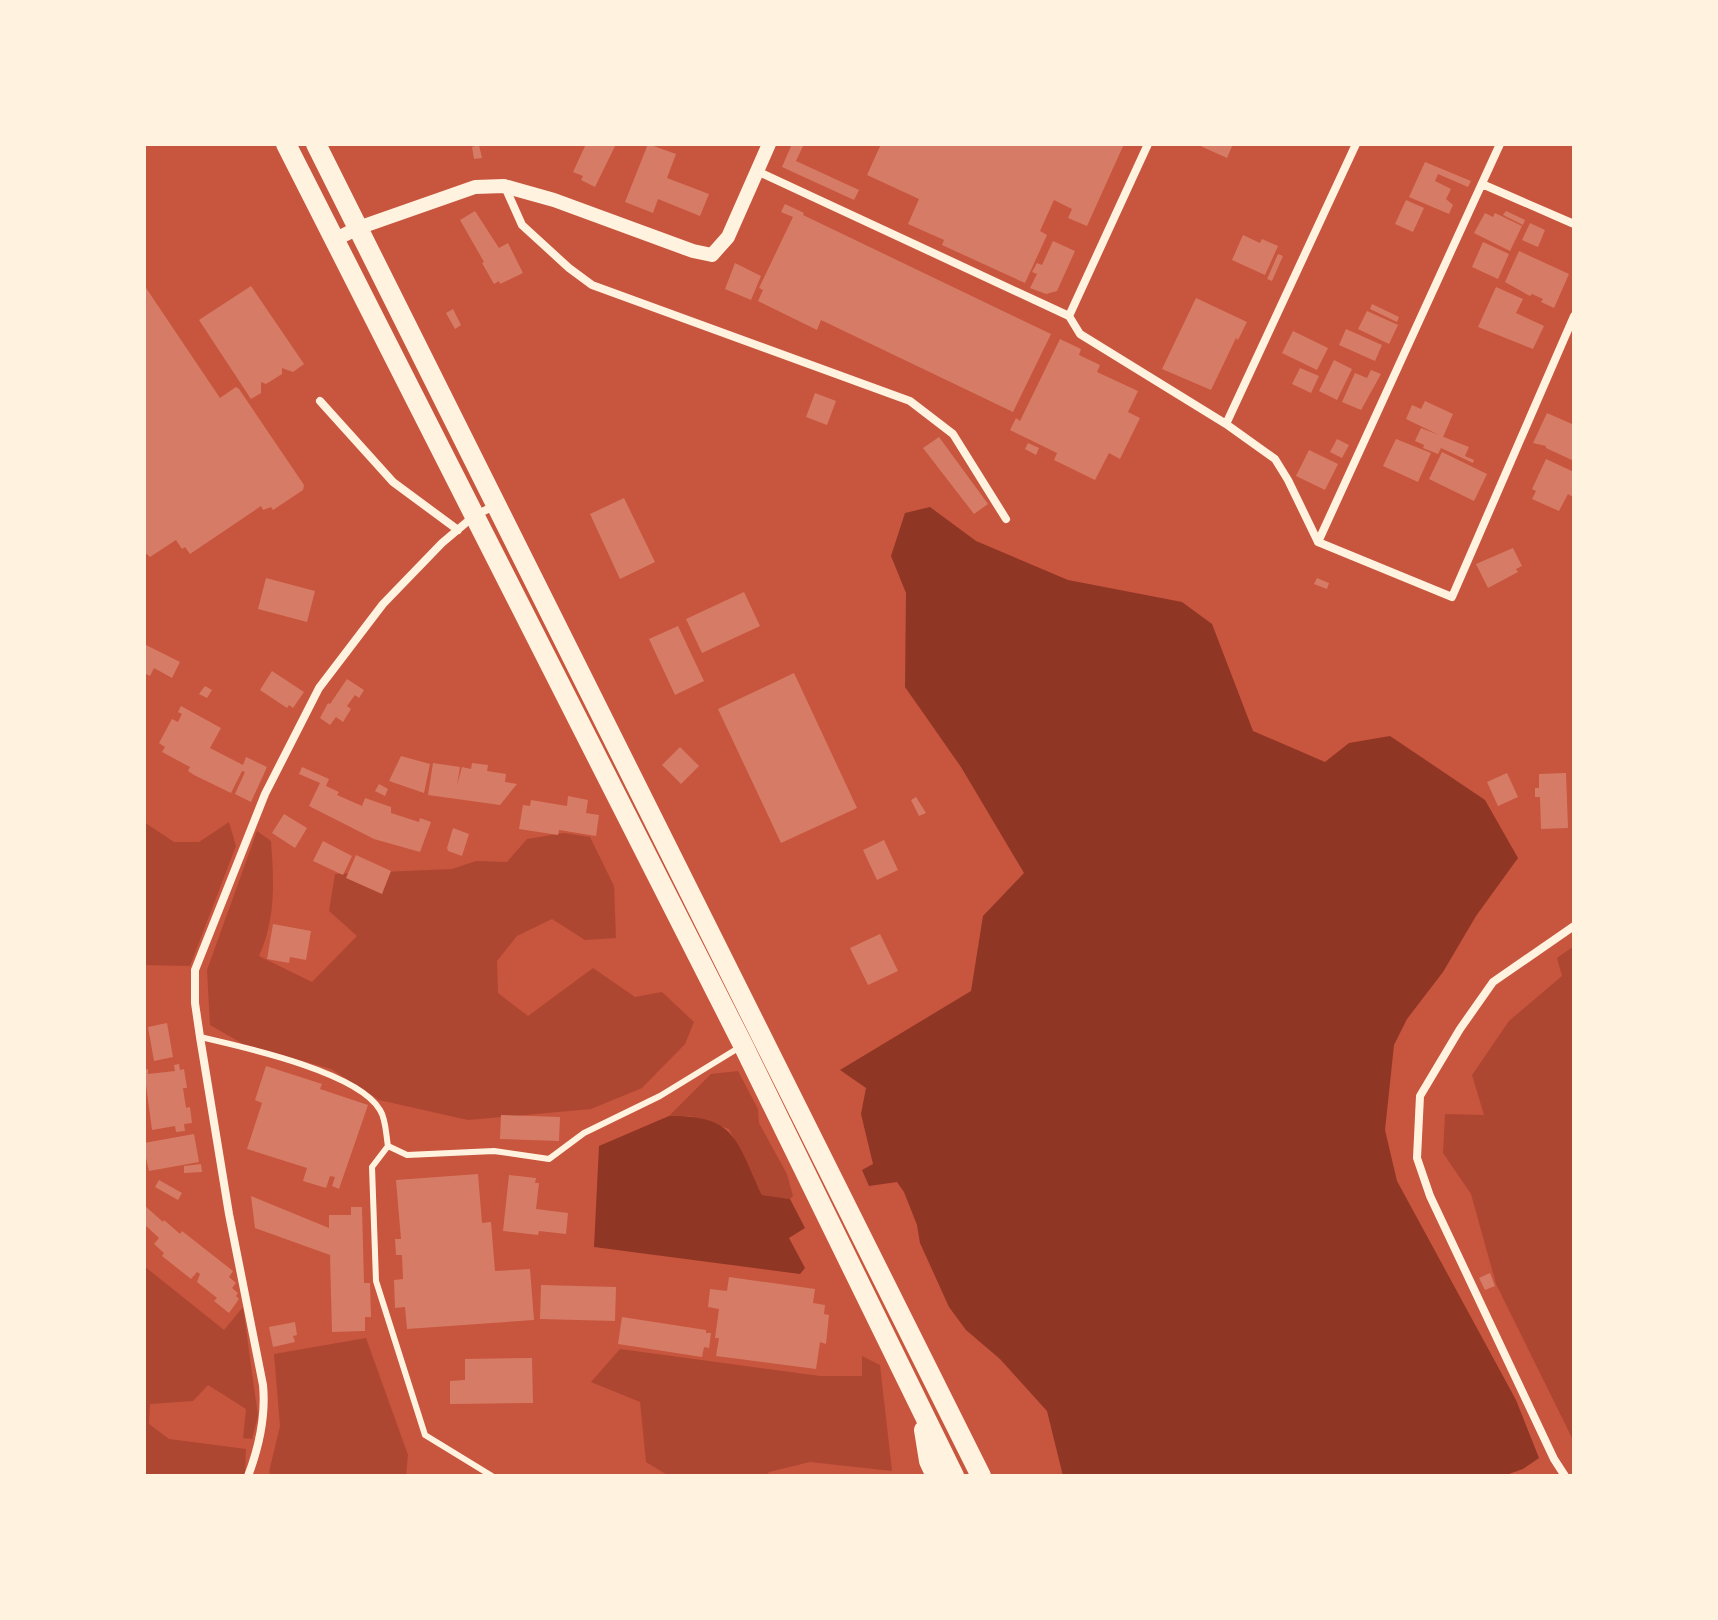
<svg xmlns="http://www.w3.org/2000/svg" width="1718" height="1620" font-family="Figtree,sans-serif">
<rect width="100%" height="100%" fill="#c8553d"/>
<path fill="#ae4732" d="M144,822L174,842H199L229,822L236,846L190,966L144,965Z
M257,831L271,841C274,880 276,919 259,956L312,982L357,936L329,911L335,874L452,869L476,861L507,862L527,839L564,833L590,837L614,886L616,938L585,940L552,919L517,936L497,961L498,993L528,1016L593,968L635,997L662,992L694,1022L685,1044L642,1088L591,1109L468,1120L379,1100L331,1069L243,1044L210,1025L207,970Z
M1574,946V1442L1496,1284L1471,1194L1443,1153L1445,1114L1484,1115L1472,1075L1509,1021L1562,976L1557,958Z
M738,1071L758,1109L759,1123L787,1174L793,1196L790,1199L762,1195L729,1129L690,1116H669L711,1074Z
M144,1266L224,1330L243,1307L258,1416L252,1439L243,1438L246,1409L208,1385L193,1401L150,1404L149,1424L169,1439L246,1449L245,1476H144Z
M366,1338L408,1455L406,1476H271L269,1472L280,1426L274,1354Z
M620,1349L820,1376H862V1356L880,1365L892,1471L810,1462L769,1472L766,1476H669L646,1462L640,1402L591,1382Z"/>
<path fill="#8f3625" d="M930,507L976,541L1068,580L1182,602L1212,624L1253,731L1325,762L1349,743L1390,736L1485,800L1518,858L1476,916L1443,972L1407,1019L1394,1045L1385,1130L1397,1181L1516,1400L1539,1458L1523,1469L1503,1476H1063L1047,1411L1000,1359L966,1330L949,1307L920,1243L917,1225L904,1192L897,1182L869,1186L862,1170L873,1164L861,1114L866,1088L840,1070L971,991L983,916L1024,873L961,767L905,687L906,593L891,556L905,513Z
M669,1116C737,1115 736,1141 762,1195L790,1199L805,1228L789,1238L805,1268L800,1274L594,1247L599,1146Z"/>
<path fill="#d67c66" d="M586,144H616L595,187L581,180L583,176L573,172Z
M648,144L676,154L667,178L709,194L700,216L658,199L653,213L625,202Z
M792,144H804L796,161L859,190L854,200L782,167Z
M881,144H1124L1087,226L1068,218L1072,209L1054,200L1040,231L1047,235L1025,283L942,245L944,240L908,224L919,199L867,175Z
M1196,144H1233L1227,158Z
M479,145L482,158L474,159L472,147Z
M1425,162L1471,181L1468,187L1438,174L1435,181L1451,189L1446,199L1453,205L1449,214L1409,197Z
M1406,200L1424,208L1413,232L1395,224Z
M785,204L804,213L803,215L1051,334L1013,412L821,320L817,330L758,301L763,290L759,288L793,217L781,212Z
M475,211L499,248L508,243L523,273L500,284L499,281L494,284L482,263L484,262L460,220Z
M1506,211L1525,220L1523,225L1503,215Z
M1485,213L1493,217L1495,213L1522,226L1510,251L1474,233Z
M1530,223L1545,230L1538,247L1522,240Z
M1243,235L1260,243L1262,239L1278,246L1265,275L1232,260Z
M1053,241L1075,251L1057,291L1046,294L1030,288L1037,274L1032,272L1037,263L1042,265Z
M1483,242L1509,254L1498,279L1472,267Z
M1519,251L1569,274L1554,308L1541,302L1543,299L1532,294L1530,296L1505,282Z
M1278,254L1283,256L1272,281L1267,279Z
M735,263L761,276L751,300L725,289Z
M144,285L220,398L236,387L239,389L304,485L303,490L273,510L271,507L263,510L261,506L190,554L185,547L182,549L176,540L150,557L144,552Z
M251,286L304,364L293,372L282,368V374L266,384L261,382V393L251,399L199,320Z
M1496,287L1523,299L1516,313L1544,326L1533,349L1478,327Z
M1196,298L1247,322L1238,340L1236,338L1211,390L1162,369Z
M1372,304L1399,317L1397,322L1370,309Z
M453,309L461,325L455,329L446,313Z
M1367,311L1398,325L1389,344L1358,329Z
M1346,329L1382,345L1375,361L1339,345Z
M1293,331L1328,348L1317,370L1282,353Z
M1060,339L1081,349L1079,355L1100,365L1097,372L1138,391L1128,412L1140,418L1120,459L1109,453L1095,480L1054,460L1057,453L1010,430L1016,418L1020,421Z
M1334,360L1352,369L1337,400L1319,391Z
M1300,368L1319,376L1311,393L1292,384Z
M1371,370L1381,374L1361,410L1342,402L1355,373L1367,378Z
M815,393L836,401L827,425L806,417Z
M1425,401L1453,414L1443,437L1406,419L1412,405L1421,409Z
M1547,413L1572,424L1574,461L1546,448V446L1533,443Z
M1421,428L1469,447L1465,456L1474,460L1473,463L1441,448L1438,454L1423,448L1424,445L1415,441Z
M939,437L988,504L974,514L923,448Z
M1337,439L1349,445L1342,458L1330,452Z
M1396,439L1431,453L1418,482L1383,466Z
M1028,443L1039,448L1036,455L1025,449Z
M1309,450L1338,464L1325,490L1296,476Z
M1442,452L1487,474L1474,501L1429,479Z
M1546,459L1574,472V494L1573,497L1568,494L1559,511L1532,499L1536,491L1532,489Z
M624,498L655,562L620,579L590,514Z
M1513,548L1522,566L1516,569L1518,572L1488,588L1476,564Z
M266,578L315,591L307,622L258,609Z
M1317,578L1329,583L1327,589L1314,584Z
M744,592L760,626L702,653L686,619Z
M678,626L704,681L675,695L649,639Z
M144,644L180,662L172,678L154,668L150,676L144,673Z
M272,671L304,692L293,708L289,705L287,708L260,690Z
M794,673L857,808L781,843L718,709Z
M347,679L364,690L359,698L355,695L347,706L351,709L343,722L336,717L330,725L320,718L328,703L330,704Z
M205,686L212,690L207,698L199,694Z
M181,706L221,728L210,748L243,765L246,757L267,767L251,802L235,794L245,772L242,771L231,793L194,775L188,771L190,767L162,752L165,747L159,743L172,719L178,722L182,714L178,712Z
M680,747L699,766L681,784L662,765Z
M401,756L430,764L424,793L389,781Z
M433,763L460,767L457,785L462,767L471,769L472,763L488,765L487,771L506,774L505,782L517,784L500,805L428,795Z
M302,767L329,779L326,786L339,792L337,795L362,806L365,798L391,807V813L419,822L420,818L431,822L420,852L374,839L309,806L320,783L299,774Z
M1507,773L1518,797L1498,806L1487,782Z
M1566,773L1568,828L1541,829L1540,797H1535V788H1539V774Z
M379,784L388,789L385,796L375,791Z
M568,796L588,800L586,813L599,815L596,836L559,830L558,835L519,829L523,805L530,806L531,800L567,806Z
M916,797L926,813L919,816L911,800Z
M284,814L307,828L295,848L272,833Z
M453,828L469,834L462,856L448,851L447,848Z
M884,840L898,870L877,880L863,850Z
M323,841L352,856L343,875L313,861Z
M356,855L391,871L382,894L346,878Z
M273,924L311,931L306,960L290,957L289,963L267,959Z
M880,934L898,971L868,985L850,948Z
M167,1023L173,1057L154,1061L148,1027Z
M179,1064L180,1070L184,1069L187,1088H183L186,1108L190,1107L192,1123L184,1124L185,1131L176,1132L175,1126L152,1130L144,1070L148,1069V1074L175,1071L174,1065Z
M266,1066L322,1084L320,1089L368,1105L339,1189L332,1186L335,1177L330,1176L326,1188L303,1181L307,1168L247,1149L262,1103L255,1100Z
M501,1115L560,1117L559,1141L500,1139Z
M194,1134L199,1162L149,1171L146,1158H144V1143Z
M201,1164L202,1172L184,1173V1166Z
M478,1174L482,1223L491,1222L495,1271L530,1269L534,1320L407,1329L405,1307L395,1308L394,1280L403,1279L402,1255H396L395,1239H401L396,1180Z
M509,1175L536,1178L535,1183H539L536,1209L568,1213L566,1234L539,1231L538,1235L503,1231Z
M159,1180L182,1193L178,1200L155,1187Z
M251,1196L329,1228V1215H351V1207H362L364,1283H370L371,1317H365V1331L332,1332L330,1255L255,1228Z
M144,1205L163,1222L164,1220L180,1234L182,1231L233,1271L229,1277L236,1283L232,1288L238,1293L236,1296L239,1299L229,1313L214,1301L217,1298L197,1282L200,1274L197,1272L191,1279L162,1256L164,1253L154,1244L159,1238L144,1224Z
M1490,1273L1495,1286L1485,1290L1479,1278Z
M729,1277L815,1289L813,1303L825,1305L824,1314L829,1315L826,1344L820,1342L816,1369L716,1356L719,1338H715L719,1309L708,1307L710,1289L727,1291Z
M541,1285L616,1287L615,1321L540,1319Z
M622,1317L706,1330V1333H711L709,1348L704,1347L702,1357L618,1344Z
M295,1322L297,1335L293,1336L295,1342L273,1347L269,1327Z
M532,1358L533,1403L450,1404V1381L465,1380V1359Z"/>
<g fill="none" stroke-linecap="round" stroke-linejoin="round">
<path stroke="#fff3e0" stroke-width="6" d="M200,1037C243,1047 358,1072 380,1110C386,1119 386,1135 388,1146L407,1155L494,1151L549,1159L584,1133L660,1096L740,1047
M388,1146L372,1167L376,1281L425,1435L492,1476"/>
<path stroke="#fff3e0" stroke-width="8" d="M757,171L1069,316L1080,334L1226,424L1275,459L1288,480L1318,542L1452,597L1574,316
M1482,184L1574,224
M505,187L522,225L569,268L592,285L910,401L953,434L1006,519
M1069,316L1148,144
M320,401L393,482L458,530
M1226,424L1356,144
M1318,542L1500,144
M248,1476C259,1447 266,1416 263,1385L229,1214L200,1037L195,1003V970L265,794L319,688L383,604L442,543L474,516L496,505
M1565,1476L1554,1459L1430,1196L1417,1158L1420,1096L1460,1029L1493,982L1574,926"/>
<path stroke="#fff3e0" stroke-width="14" d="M334,240L358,228L475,187L504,186L554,200L693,251L712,255L728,237L769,144"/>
<path stroke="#fff3e0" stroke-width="20" d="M286,144L743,1045L954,1476
M316,144L981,1476
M924,1430L929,1461L936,1476"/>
</g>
<rect width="1718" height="1620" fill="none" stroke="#fff3e0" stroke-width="292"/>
</svg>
